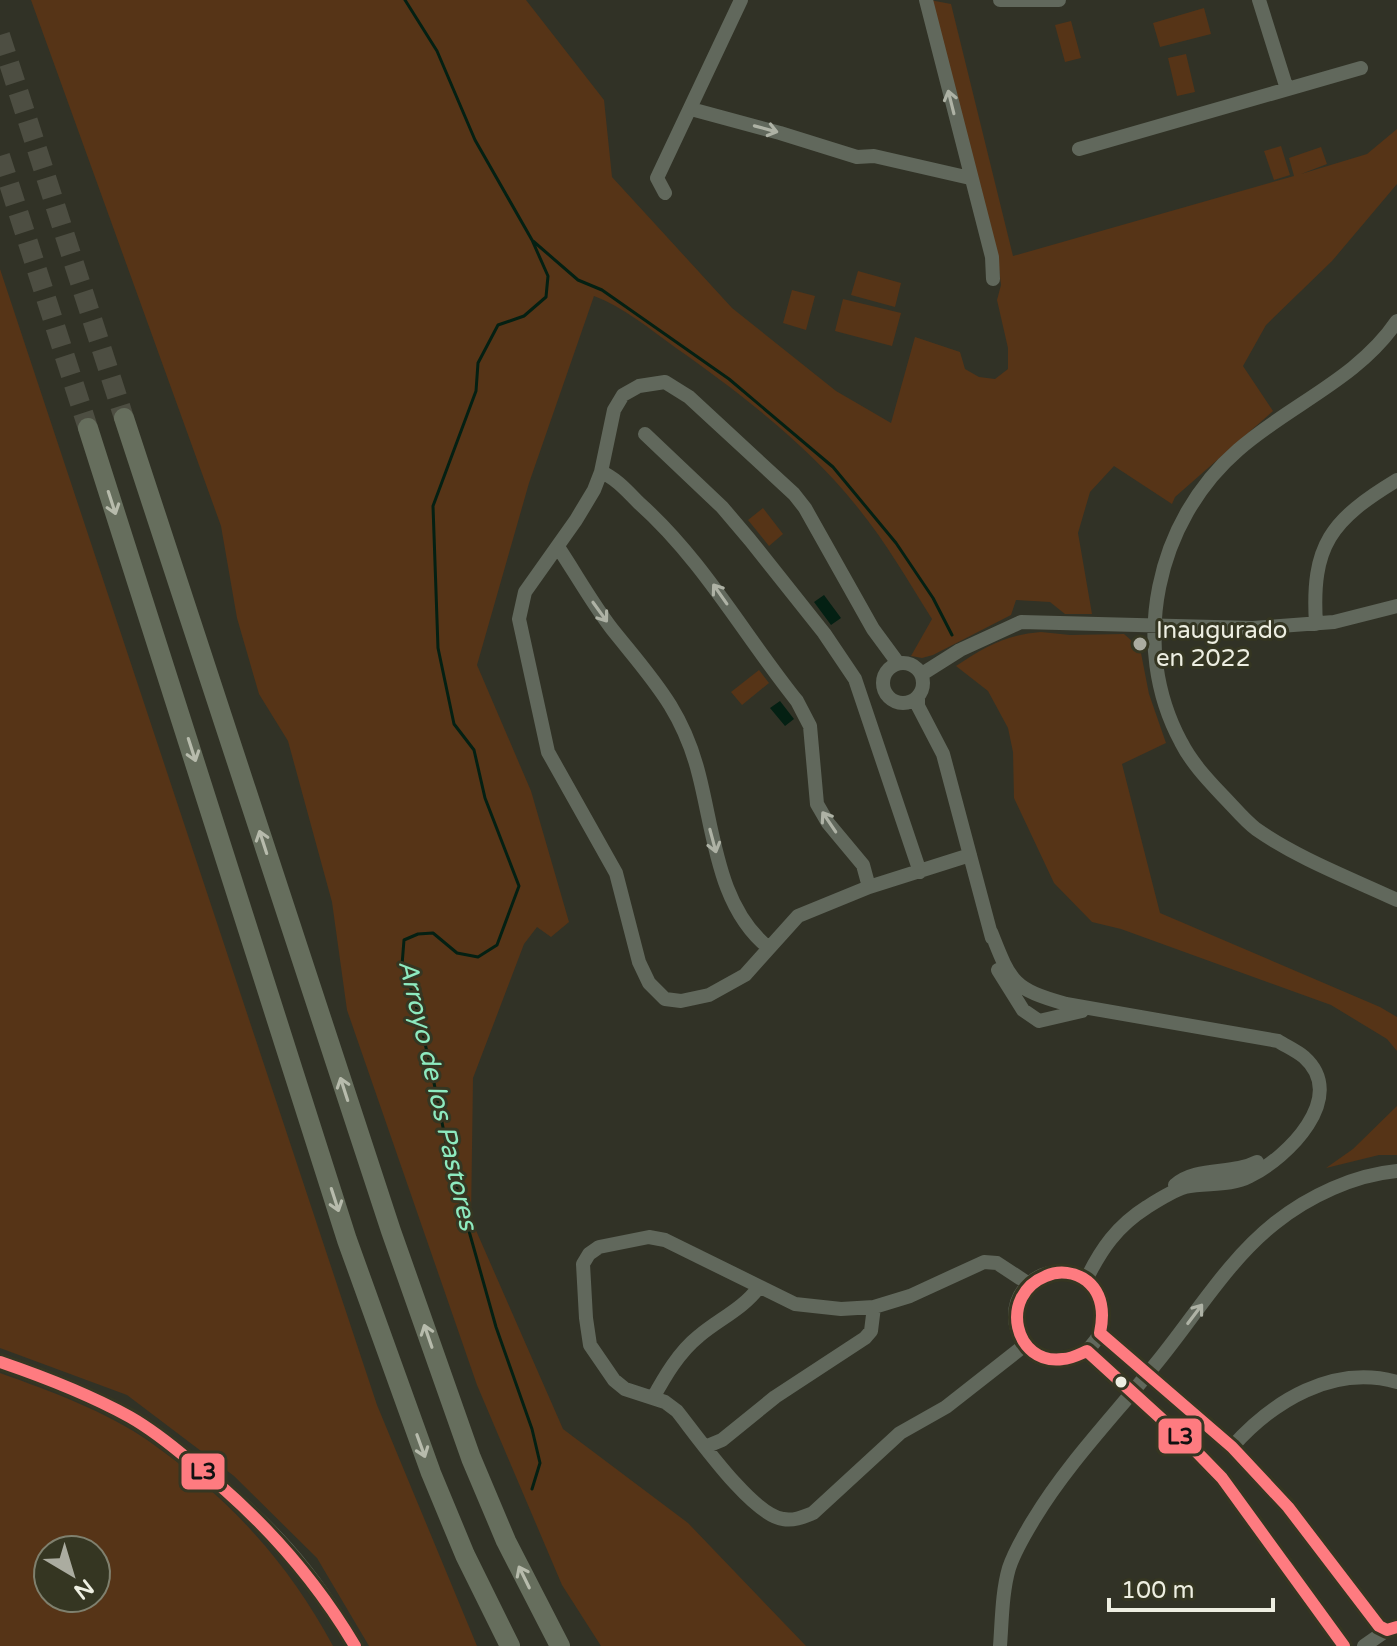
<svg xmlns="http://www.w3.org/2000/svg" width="1397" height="1646" font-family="'Varela Round',sans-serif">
<rect width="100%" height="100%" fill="#313226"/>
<path fill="#563417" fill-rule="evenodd" d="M31,0H526L604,100L612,177L732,308L836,391L891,423L915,337L960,352L965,369L979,377L995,379L1008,369V348L997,300L1001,285L998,260L930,0L951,4L1013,256L1294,176L1289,158L1321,147L1327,164L1301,174L1367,154L1397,129V184L1332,261L1266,325L1243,366L1273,411L1175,497L1172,504L1114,466L1090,492L1078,533L1092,614H1065L1050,602L1016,600L1011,615L933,655L922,658L911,656L932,619C907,579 884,539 854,503C809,446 735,389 676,348C650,329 623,307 594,296L529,483L477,665L531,791L569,922L551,937L537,927L524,944L473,1078L471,1219L563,1429L688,1523L806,1646H601L562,1585L477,1385L347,1010L332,902L288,741L259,694L237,618L221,526Z
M1204,8L1211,34L1160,47L1153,23Z
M1071,21L1081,58L1065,62L1055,25Z
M1186,54L1195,92L1177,96L1168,58Z
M1281,146L1290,175L1274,180L1264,151Z
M0,269L377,1405L477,1646H369L317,1558L234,1476L127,1395L0,1348Z
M858,271L901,283L895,307L851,295Z
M792,290L815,296L806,330L783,323Z
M843,299L901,313L892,346L835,331Z
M763,508L783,534L769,546L748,520Z
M1041,632L1070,635L1124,634L1140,648L1149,694L1166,743L1122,764L1160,913L1380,1007L1397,1017V1051L1387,1039L1331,1005L1121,929L1092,922L1054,883L1014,798L1013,752L1008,728L988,691L956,666C985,647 1005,635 1041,632Z
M759,670L769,683L742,705L731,692Z
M1397,1106V1155H1379L1326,1168L1353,1149Z
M0,1373C50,1391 106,1411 150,1442C228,1497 288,1562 333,1646H0ZM48,1550H96V1598H48Z"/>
<path fill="#042013" d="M824,595L841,618L831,625L814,602Z
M780,701L794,719L785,726L770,708Z"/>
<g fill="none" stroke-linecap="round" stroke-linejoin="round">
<path stroke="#042013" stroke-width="3" d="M405,0L437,51L475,140L532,240L548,276L546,297L524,316L498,325L478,363L476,391L433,506L438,648L454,724L474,750L485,798L519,886L497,945L478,957L457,953L433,933L418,934L404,940L402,965L414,997L432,1073L451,1167L496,1327L532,1429L540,1463L532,1489
M533,241L578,280L602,290L729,379L833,467L896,543L933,598L952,635"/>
<path stroke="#4d4e42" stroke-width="20" stroke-dasharray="20 10" stroke-linecap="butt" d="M0,35L124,418
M0,156L88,428"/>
<path stroke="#61685c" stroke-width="14" d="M926,0L992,257L993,279
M1000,0H1059
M1259,0L1287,89
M691,109L780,133L857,157L874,156L970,178
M1079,149L1361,68
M665,193L657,178L741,0
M1397,321C1358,379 1289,405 1238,450C1156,521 1129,646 1181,742C1191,762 1207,779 1222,795C1233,806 1244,820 1256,829C1299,859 1350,878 1397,900
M645,434L722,507L750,540L824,633L855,679L920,872
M601,472C616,478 628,492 639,503C703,560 744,635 797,701L810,726L817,804L828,823L863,865L869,887
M558,547C576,574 592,603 612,629C652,679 683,710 699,775C714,833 718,908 769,948
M1316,624C1311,545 1331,520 1397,480
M883 683a20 20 0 1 1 40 0a20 20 0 1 1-40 0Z
M898,663L873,629L805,508L794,494L689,397L665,382L639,386L623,395L614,410L601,472L594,490L576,520L525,592L519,619L548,752L616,873L639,962L649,983L665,999L681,1001L709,995L745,975L798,916L869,887L970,855
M922,674L960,650L1021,622L1253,628L1334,622L1397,606
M918,698V706L943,754L992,938
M991,932C1011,983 1013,989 1066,1004L1278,1041C1286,1046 1297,1051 1304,1057C1349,1097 1287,1158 1250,1176C1229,1187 1207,1182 1185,1187C1172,1191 1158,1200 1147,1207C1117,1226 1101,1249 1086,1280
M998,970L1023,1010L1039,1021L1082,1011
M1175,1185C1197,1166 1232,1175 1257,1162
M1015 1316a44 44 0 1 1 88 0a44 44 0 1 1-88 0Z
M1100,1333L1232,1447L1288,1507L1379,1626L1387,1630
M1025,1345L946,1407L900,1433L813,1513C803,1517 794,1521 783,1519C752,1515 697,1436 677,1411L665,1402L625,1389L614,1380L590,1345L586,1318L583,1264L589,1254L599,1247L649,1237L665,1240L795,1304L841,1309L874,1307L910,1296L984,1262L997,1263L1029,1284
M1087,1351L1188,1443L1222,1478L1344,1646
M0,1362C45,1377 88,1394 130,1417C154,1430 177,1450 199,1467C267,1521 313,1570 355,1646
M653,1398C665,1376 679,1352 699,1336C719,1319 743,1309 759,1287
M705,1447L722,1440L775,1397L865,1338L871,1331L874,1307
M1232,1447C1273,1401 1333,1364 1397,1382
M1000,1646C1002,1620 1002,1592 1009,1568C1015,1550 1025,1534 1034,1519C1068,1463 1113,1417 1154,1366C1194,1318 1226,1262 1275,1223C1309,1196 1354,1175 1397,1171
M1364,1646L1387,1630L1397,1627"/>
<path stroke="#666e5d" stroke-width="20" d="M124,418L391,1231L471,1458L506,1541L560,1646
M88,428L347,1240L431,1473L465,1555L510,1646"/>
<defs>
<path id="bus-1" d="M0,1362C44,1377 88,1394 130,1417C151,1429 170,1444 189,1460C257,1513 311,1572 355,1646
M1344,1646L1222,1478L1188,1443L1087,1351C1080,1354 1071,1359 1063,1359C1014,1366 998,1295 1046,1276C1059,1270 1075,1272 1087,1281C1103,1294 1104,1314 1100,1333L1232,1447L1288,1507L1379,1626L1387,1630L1397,1627"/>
</defs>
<use href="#bus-1" stroke="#353622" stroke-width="18"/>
<use href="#bus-1" stroke="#fe7b80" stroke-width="12"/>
</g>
<defs><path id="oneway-shaft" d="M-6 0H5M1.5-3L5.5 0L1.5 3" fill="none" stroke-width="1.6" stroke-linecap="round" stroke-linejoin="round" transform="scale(2)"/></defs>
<g stroke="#aeb2a5">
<use href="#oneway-shaft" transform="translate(951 102) rotate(-104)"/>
<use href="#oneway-shaft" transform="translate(766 129) rotate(15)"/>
<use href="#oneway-shaft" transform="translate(720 594) rotate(-125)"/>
<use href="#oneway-shaft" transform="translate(600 612) rotate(54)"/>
<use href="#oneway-shaft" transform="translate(829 822) rotate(-124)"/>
<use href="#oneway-shaft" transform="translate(713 841) rotate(75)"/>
<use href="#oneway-shaft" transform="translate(1195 1314) rotate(-53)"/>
</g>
<g stroke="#b7bbac">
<use href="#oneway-shaft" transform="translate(112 503) rotate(72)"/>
<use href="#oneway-shaft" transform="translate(192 750) rotate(72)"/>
<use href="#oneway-shaft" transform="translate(263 842) rotate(-108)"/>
<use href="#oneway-shaft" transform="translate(344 1089) rotate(-108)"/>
<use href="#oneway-shaft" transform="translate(335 1200) rotate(72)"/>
<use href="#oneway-shaft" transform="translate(428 1336) rotate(-109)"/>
<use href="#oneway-shaft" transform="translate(421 1446) rotate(70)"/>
<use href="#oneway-shaft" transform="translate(524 1577) rotate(-116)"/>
</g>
<circle fill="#abaca0" stroke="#353622" stroke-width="3" cx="1140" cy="644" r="8"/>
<circle fill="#edeee1" stroke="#353622" stroke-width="3" cx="1121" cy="1382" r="7"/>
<g text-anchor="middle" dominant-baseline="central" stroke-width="6" stroke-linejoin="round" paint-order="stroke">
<g font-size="24" fill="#edeee1" stroke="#353622" text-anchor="start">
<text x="1156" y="630">Inaugurado<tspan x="1156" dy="28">en 2022</tspan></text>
</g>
<g font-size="26" font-style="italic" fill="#8deabf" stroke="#353622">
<text transform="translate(438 1095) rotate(77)">Arroyo de los Pastores</text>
</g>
</g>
<g stroke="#353622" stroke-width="3">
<rect x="1157" y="1417" width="46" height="38" rx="8" fill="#fe7b80"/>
<rect x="180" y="1452" width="46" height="39" rx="8" fill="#fe7b80"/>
</g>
<g font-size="22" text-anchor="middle" font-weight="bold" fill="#111">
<text x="1180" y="1444">L3</text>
<text x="203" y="1479">L3</text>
</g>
<g transform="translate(72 1574) rotate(142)"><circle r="38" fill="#353622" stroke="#7f806e" stroke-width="2"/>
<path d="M0-6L14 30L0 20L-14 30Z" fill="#abaca0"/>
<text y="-12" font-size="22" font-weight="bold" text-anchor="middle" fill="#edeee1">N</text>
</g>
<path d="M1109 1598v12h164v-12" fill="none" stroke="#edeee1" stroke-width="4"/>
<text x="1121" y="1598" font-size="24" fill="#edeee1" stroke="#353622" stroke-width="6" paint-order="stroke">100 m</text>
</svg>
